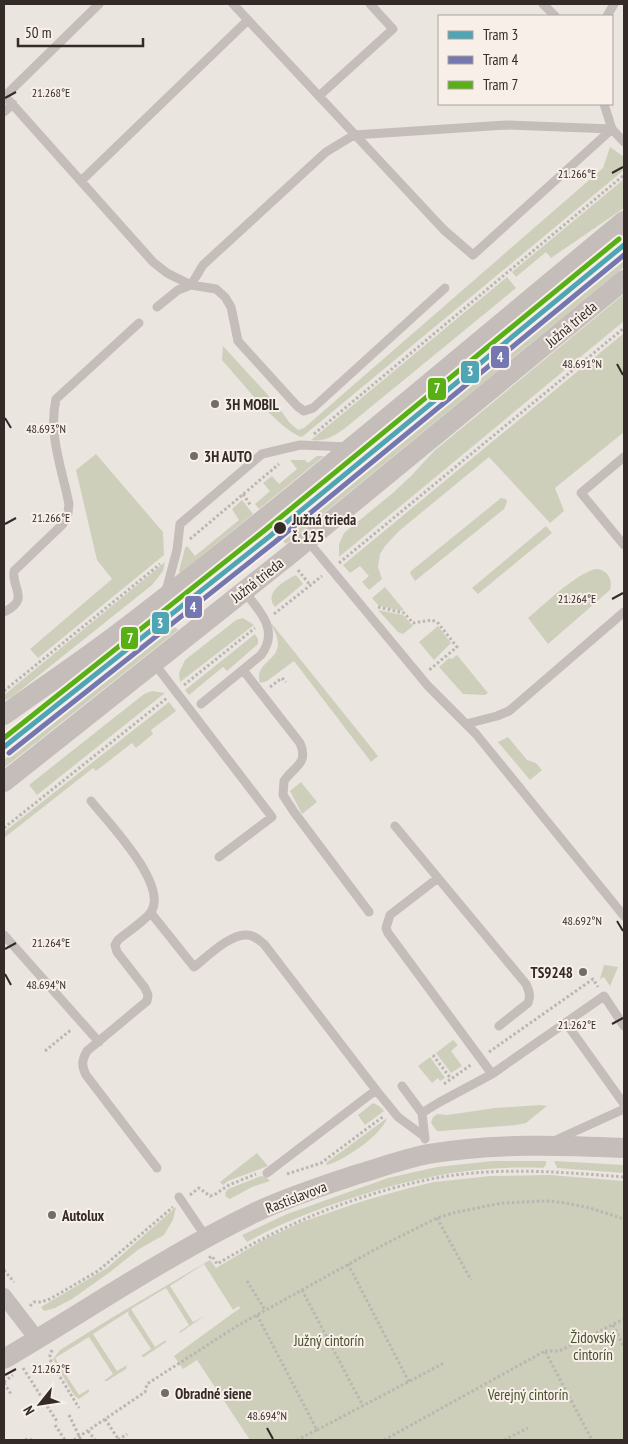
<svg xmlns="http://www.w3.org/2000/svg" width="628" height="1444" font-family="'PT Sans Narrow',sans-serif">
<rect width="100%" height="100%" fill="#ebe5e0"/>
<path fill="#cdcfbb" d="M610,147L624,157V170L302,437C279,430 240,380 222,360L223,346L277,405L289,422L298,430L304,428L603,168Z
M624,179V208L551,258L546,252L516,277L512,272Z
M624,235V240L373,450L369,446Z
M624,260V267L286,544L282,540Z
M507,277L516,288L344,429C334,436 324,442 311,440Z
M624,294V321L339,557V544L344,533L394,492L412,475L434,451Z
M624,333V432L555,488L564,511L550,523L489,457L399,531L385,546L380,554L378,567L382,579L369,590L362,582L369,576L360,566L350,573L343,565Z
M96,454L163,532L164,555L38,658L30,649L112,579L97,560L76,470Z
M317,456H324L259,509L255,504L270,491L263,483L272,476L279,484L297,469L290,460H305L308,463Z
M501,498L506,499L507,502L504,509L415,581L410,573L411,571Z
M242,500L253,514L180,573L179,571L185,548L187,546L195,556L239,520L232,509Z
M546,526L552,533L478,594L472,588Z
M261,532L264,538L4,743V736Z
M165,562L163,571L152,585L13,696L4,701V695Z
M595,569C607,569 613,578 610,590L548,644L528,618C546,603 573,576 595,569Z
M296,575L303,584L275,607C263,593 285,580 296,575Z
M385,587L403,609V611L379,606L372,598Z
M378,610L403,615L413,626L403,634L398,632Z
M243,618L254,625L180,682L179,673L185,660L236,620Z
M272,624L378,756L371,762L294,661L267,681L260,683C252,658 294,661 271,625Z
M174,626L178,630L4,768V760Z
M438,626L451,643L434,660L419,642Z
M255,634L258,639V644L227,671L223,667L189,695L185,690Z
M457,655L488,693L485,695L463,694L439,667L449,658L452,659Z
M152,691L165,693L37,795L29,785L144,694Z
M169,702L176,711L151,730L153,734L136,748L132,743L96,771L93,768L4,838V832Z
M508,737L527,760L536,763L542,770L530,780L498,742Z
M301,782L317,802L302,814L290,791Z
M604,965L618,967L610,986L604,977L600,979Z
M453,1040L458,1045L451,1051L462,1066L451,1073L436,1053Z
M430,1057L445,1078L440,1081L438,1078L432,1083L418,1066Z
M373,1103L379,1106L384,1111L365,1125L358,1115Z
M540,1105L547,1106L526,1123L516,1125L441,1131H437L431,1123L433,1117L437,1114L447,1115L495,1108Z
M387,1118C382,1135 343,1161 327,1165L326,1163Z
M257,1153L268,1166L228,1181L223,1185L220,1182Z
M492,1161H546V1165L543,1168C475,1165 416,1177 352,1198C315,1210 281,1223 247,1242L242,1235L287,1214L388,1178L437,1167Z
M554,1161L624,1165V1173L557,1168Z
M550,1175L624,1181V1440H250L197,1360L183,1369L174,1356L240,1308L239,1306L233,1310L204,1264L170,1286L193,1322L204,1316L180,1333L179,1332L189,1325L166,1288L131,1309L155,1347L166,1340V1342L144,1357L141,1356L151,1349L128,1314L129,1311L93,1334L117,1371L127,1365L126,1369L107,1381H104L113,1374L89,1337L55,1358L79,1395L89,1389V1392L79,1399L74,1395L53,1359L60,1350L113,1317L210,1260L216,1268L265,1239L302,1222L363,1201L409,1188L434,1182L490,1176Z
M261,1176L266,1177L270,1181L252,1187L230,1199L226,1197L225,1193L228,1189Z
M176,1207L173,1220L164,1235L139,1249L110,1272L72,1299L55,1308L44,1311L41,1307L107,1268Z"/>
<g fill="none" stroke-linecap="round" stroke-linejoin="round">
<path stroke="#bcb5b2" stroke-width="3" stroke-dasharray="2.5 2.5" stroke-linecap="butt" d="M314,434L624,175
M243,494L251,506
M190,539L279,464
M339,563L624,328
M298,570L310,585
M378,607L404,613L413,623L432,620L438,623L457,647L428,671
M274,614L322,576
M184,685L255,628
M270,687L282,678L286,682
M4,691L160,564
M4,828L167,698
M45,1051L72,1029
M489,1052L593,979L598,987
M433,1055L451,1079
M444,1084L472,1064
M287,1174L321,1163L384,1116
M190,1195L199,1188L210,1196L214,1195L229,1185L256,1174
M437,1218L471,1280
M209,1258L212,1256L217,1264C284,1224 354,1195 431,1179C494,1166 561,1172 624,1177
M348,1264L409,1382
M4,1270L14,1282
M247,1281L265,1310
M302,1290L363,1406
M30,1306L34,1302H41L50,1299L98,1271L173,1207
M257,1315L317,1430L297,1440
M613,1325L624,1347
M52,1350L50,1355L51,1362L79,1408
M545,1351H559L624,1319
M23,1368L58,1423
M4,1382L13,1375
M4,1383L11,1394
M69,1415L81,1440
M105,1419L119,1440
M55,1425L65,1440
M317,1430L444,1363
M88,1431L95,1440
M25,1440L28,1439L33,1440
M74,1440L145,1392L147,1384L237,1326L385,1244L437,1218L453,1213L502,1203L547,1201L566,1203L590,1208L624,1219
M118,1440L127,1434
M384,1440L545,1351L592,1440
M504,1440L528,1428"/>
<path stroke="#c4bdb9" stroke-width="9" d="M99,4L5,96L153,262L167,273L191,285L203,265L326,152L354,135L506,125L612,129
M233,4L444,230L473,255L612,129
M543,4L555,16
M607,16L614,4
M319,96L393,29L370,4
M604,104L612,129L624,142
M4,112L13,104
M81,181L248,20
M157,307L178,290L191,285L216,289L225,297L231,307L238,341L297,406L304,411L313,408L445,288
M624,457L581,493L624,545
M307,540L428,686L476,734L624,916
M166,591L177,550L180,524L262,454L300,445L349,447
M4,612C31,599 11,588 14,571L63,524L68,513L69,504C62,469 48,434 56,399L139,323
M154,663L272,817L219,857
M243,670L300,743C309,764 294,766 284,781L283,795L294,812L369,912
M201,704L261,655C280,630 259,610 244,591
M466,724L497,716L509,711L624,612
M91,801C108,822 169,885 151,912C146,920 126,933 118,940L115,945L117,952L145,988L148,995L147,1001L87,1051C82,1060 81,1065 86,1075L157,1168
M395,826L438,878
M151,913L194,967C207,957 231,933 247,935C254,935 259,940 264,944L376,1090
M4,935L99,1042
M566,1023L624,1104
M492,1074L388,933L386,928L390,915L438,878L526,984C529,991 531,995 528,1003L499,1026
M402,1086L422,1113L425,1139
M422,1113L438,1103L492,1074L604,996L624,1026
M556,1140L624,1109
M267,1173L376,1090L398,1117L425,1137
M179,1197L206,1237"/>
<path stroke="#c4bdb9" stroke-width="16" d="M4,1296L37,1339"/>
<path stroke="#c4bdb9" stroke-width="20" d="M4,715C44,686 85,659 124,629C295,498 458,358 624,221
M4,782L287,557L624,280
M4,1359C87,1310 166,1256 252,1214C285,1198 320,1187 355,1175C379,1168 403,1159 428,1154C492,1143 559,1145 624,1148"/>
<defs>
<path id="tram-1" d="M4,747L270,536L624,245"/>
<path id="tram-2" d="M9,753L275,542L624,255"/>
<path id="tram-3" d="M4,738L265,530L619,239"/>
</defs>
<use href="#tram-1" stroke="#f7efe8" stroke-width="9"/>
<use href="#tram-2" stroke="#f7efe8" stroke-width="9"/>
<use href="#tram-3" stroke="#f7efe8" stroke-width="9"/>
<use href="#tram-1" stroke="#50a5b5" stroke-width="5"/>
<use href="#tram-2" stroke="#7477b0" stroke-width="5"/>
<use href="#tram-3" stroke="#58b016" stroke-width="5"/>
</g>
<path fill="none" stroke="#342b28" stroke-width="2" d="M5,98L16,92M612,173L623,167M617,364L623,375M5,418L11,428M5,524L16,518M612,599L623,593M617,921L623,931M5,949L16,943M5,974L11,985M612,1024L623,1018M5,1375L16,1369M267,1428L273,1439"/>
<g fill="#746c68" stroke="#f7efe8" stroke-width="2">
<circle cx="215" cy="404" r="5"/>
<circle cx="194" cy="456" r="5"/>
<circle cx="583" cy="972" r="5"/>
<circle cx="52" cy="1215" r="5"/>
<circle cx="165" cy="1393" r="5"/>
</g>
<circle fill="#342b28" stroke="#f7efe8" stroke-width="2" cx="280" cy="528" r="7"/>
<g text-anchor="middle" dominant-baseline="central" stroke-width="4" stroke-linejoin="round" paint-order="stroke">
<g font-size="15" fill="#342b28" stroke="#f7efe8">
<text transform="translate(571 324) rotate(-40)">Južná trieda</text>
<text transform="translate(257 580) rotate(-38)">Južná trieda</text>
<text transform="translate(296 1197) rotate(-21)">Rastislavova</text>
</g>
<g font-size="15" font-weight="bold" fill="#342b28" stroke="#f7efe8" text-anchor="start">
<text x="225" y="404">3H MOBIL</text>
<text x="204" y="456">3H AUTO</text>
<text x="573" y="972" text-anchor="end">TS9248</text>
<text x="62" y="1215">Autolux</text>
<text x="175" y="1393">Obradné siene</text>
</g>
<g font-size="15" font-weight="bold" fill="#342b28" stroke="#f7efe8" text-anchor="start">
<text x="292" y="519">Južná trieda<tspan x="292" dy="17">č. 125</tspan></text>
</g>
<g font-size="15" fill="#47502e" stroke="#f7efe8">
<text x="593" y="1337">Židovský<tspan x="593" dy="17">cintorín</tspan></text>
<text x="329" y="1340">Južný cintorín</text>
<text x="528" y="1394">Verejný cintorín</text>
</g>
</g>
<g font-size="12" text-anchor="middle" fill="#342b28" stroke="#f7efe8" stroke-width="4" stroke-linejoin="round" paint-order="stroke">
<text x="51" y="97">21.268°E</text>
<text x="577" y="178">21.266°E</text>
<text x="582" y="368">48.691°N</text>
<text x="46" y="433">48.693°N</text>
<text x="51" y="522">21.266°E</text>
<text x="577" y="603">21.264°E</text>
<text x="582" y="925">48.692°N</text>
<text x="51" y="947">21.264°E</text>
<text x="46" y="989">48.694°N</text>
<text x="577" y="1029">21.262°E</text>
<text x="51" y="1373">21.262°E</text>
<text x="267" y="1420">48.694°N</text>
</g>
<g stroke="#f7efe8" stroke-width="2">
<rect x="490" y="345" width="20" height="24" rx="5" fill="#7477b0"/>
<rect x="460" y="360" width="20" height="24" rx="5" fill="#50a5b5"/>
<rect x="427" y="377" width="20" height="24" rx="5" fill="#58b016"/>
<rect x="184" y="595" width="19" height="24" rx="5" fill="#7477b0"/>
<rect x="151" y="611" width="19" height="24" rx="5" fill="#50a5b5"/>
<rect x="120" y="626" width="19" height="24" rx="5" fill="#58b016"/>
</g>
<g font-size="14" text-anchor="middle" font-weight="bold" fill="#fff">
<text x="500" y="362">4</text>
<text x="470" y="376">3</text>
<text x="437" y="393">7</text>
<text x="193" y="612">4</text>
<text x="160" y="628">3</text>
<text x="130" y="643">7</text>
</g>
<rect width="628" height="1444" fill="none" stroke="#342b28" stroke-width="10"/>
<rect x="438" y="15" width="175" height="90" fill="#f7efe8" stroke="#a9a19b"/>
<rect x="448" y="31" width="25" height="8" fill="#50a5b5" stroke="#a9a19b"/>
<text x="483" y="40" font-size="15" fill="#342b28">Tram 3</text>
<rect x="448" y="56" width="25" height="8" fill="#7477b0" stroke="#a9a19b"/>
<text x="483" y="65" font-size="15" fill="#342b28">Tram 4</text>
<rect x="448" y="81" width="25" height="8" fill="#58b016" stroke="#a9a19b"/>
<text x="483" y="90" font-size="15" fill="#342b28">Tram 7</text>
<g transform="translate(40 1404) rotate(240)" stroke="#f7efe8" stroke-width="4" paint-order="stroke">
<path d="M0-4L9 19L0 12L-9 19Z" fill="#342b28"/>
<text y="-8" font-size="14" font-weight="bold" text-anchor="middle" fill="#342b28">N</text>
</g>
<path d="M18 38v8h125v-8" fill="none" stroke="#342b28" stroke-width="2.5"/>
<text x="25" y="38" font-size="15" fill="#342b28" stroke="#f7efe8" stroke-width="4" paint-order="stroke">50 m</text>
</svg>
